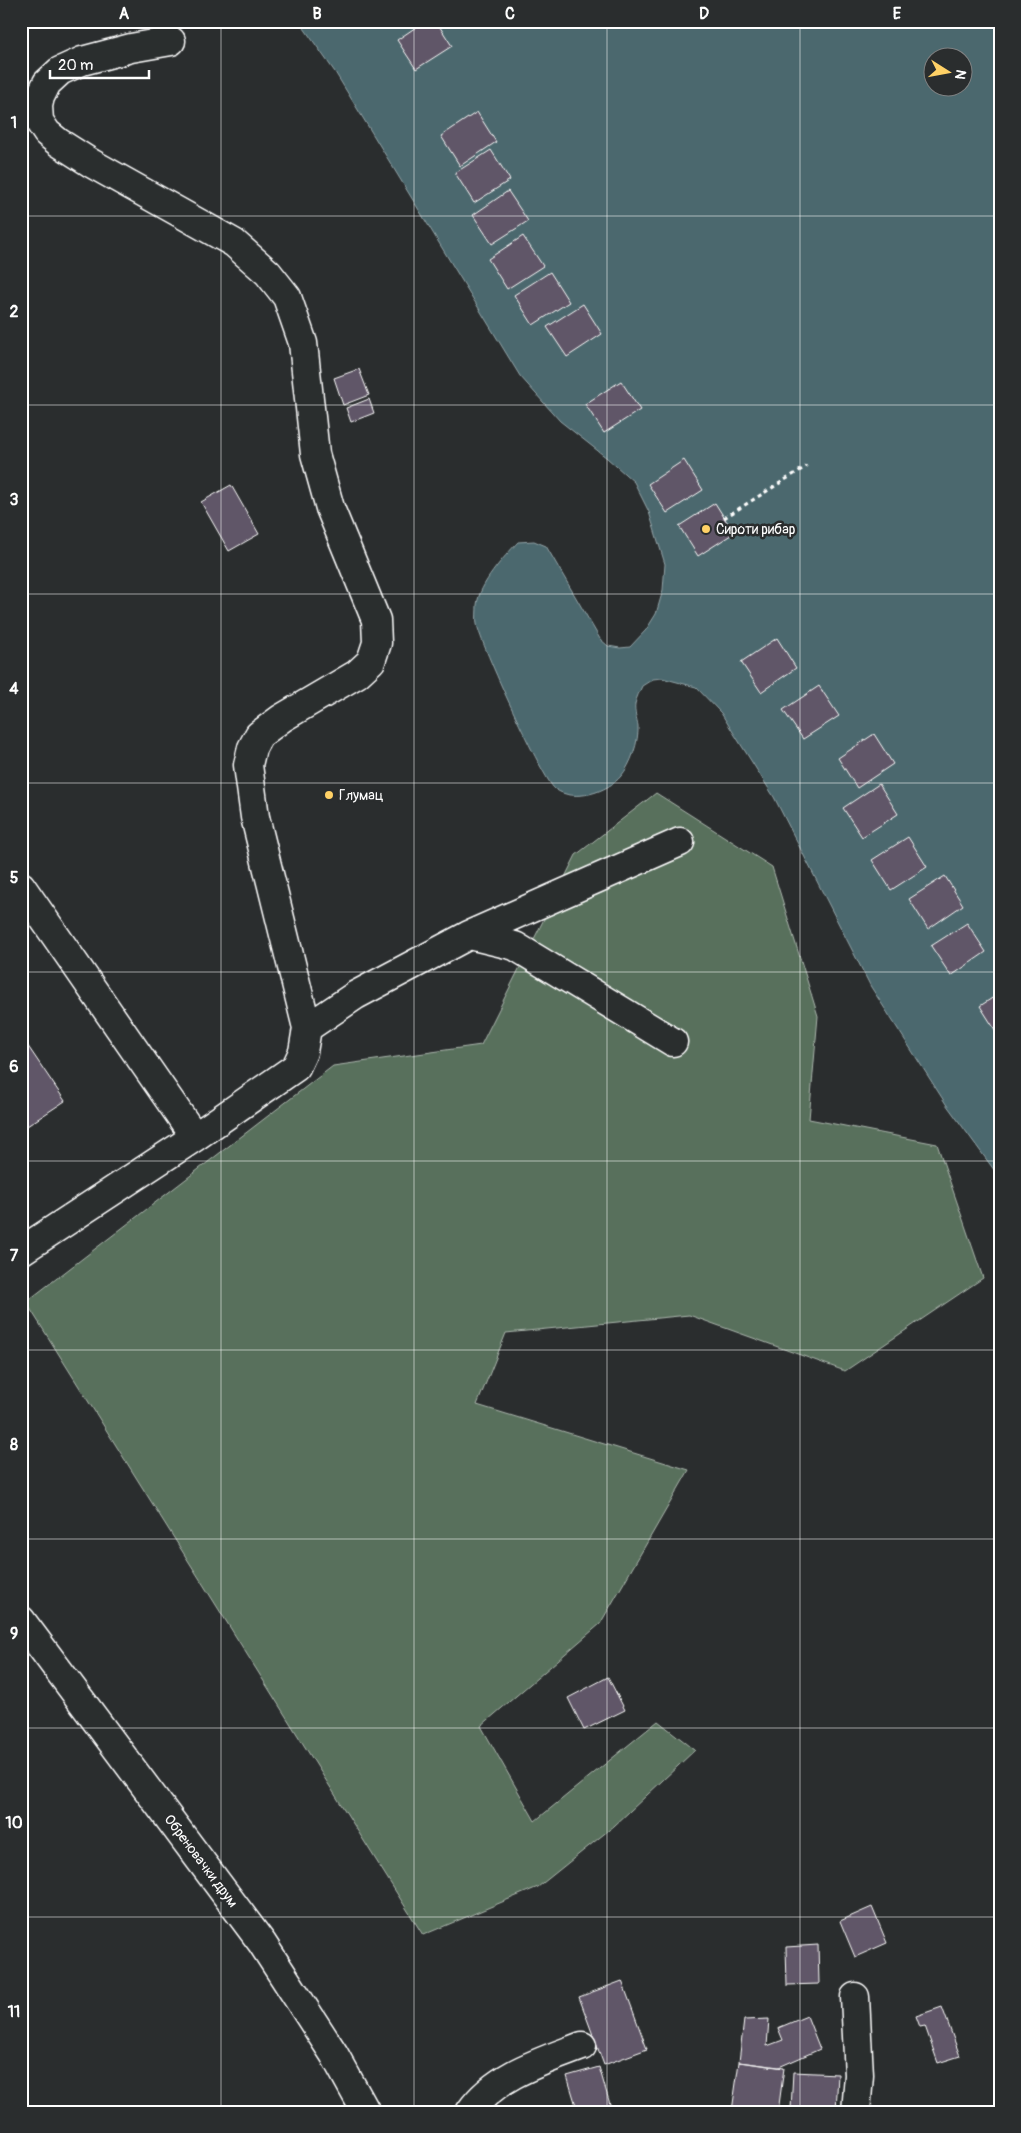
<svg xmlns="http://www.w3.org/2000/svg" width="1021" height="2133" font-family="Pangolin,sans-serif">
<rect width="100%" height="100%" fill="#2a2d2e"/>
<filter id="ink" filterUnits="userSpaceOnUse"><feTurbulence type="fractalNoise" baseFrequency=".02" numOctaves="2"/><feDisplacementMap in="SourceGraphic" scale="10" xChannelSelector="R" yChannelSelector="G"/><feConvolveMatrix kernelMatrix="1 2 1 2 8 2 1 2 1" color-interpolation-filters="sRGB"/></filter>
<g filter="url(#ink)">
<path fill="#586f5c" stroke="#acb7ae" d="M656,793L772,867L818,1016L809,1119L937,1144L983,1278L845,1371L689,1315L506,1333L477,1405L689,1470L600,1624L481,1726L535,1821L658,1721L695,1750L614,1826L538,1887L423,1935L26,1302L333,1066L481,1045L576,855Z"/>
<path fill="#4b686e" stroke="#93a4a8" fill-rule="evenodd" d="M299,21H1000V1178L946,1104L871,987L774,797L721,713L696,687L662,678L653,679L642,686C640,691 636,698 635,704C634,711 637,719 638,726C639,741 631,765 621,776C608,792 574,803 555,789C543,780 480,643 477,624C476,619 477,611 477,605C479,584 504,557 518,542L534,541L546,546L600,639L608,646L620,648L630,647L646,630L656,614L663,590L665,564L649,512L634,482L607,458L560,421L520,376L335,72ZM934,58H964V88H934Z"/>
<path fill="#615767" stroke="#fff" d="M425,21H436L452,46L416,69L397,40Z
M477,112L496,142L460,166L441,136Z
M491,150L510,180L474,203L455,173Z
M508,191L528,221L492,244L473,215Z
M523,236L543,266L507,289L488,259Z
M550,272L569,302L533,325L514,295Z
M583,304L602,334L567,357L547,327Z
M359,369L369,395L343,405L334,378Z
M621,381L640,410L604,433L585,404Z
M369,399L374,413L351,422L346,408Z
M684,460L703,490L667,513L648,484Z
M231,485L259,534L229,551L201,502Z
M715,503L734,533L698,556L679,526Z
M777,638L796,668L761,692L741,662Z
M819,686L839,716L803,739L783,710Z
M874,734L893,764L857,788L838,758Z
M879,784L898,814L862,837L843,808Z
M908,837L927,867L891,890L872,860Z
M945,876L963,905L928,929L909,899Z
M967,923L986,952L951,976L931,946Z
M1000,993V1035L999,1036L980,1006Z
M21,1036L65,1101L21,1130Z
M608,1677L625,1710L584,1730L568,1698Z
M872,1907L887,1943L855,1957L840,1921Z
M818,1945L819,1984L787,1985L786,1947Z
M622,1981L647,2049L604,2065L579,1997Z
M942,2007L960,2056L938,2063L925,2026L920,2027L916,2016Z
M807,2016L820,2049L779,2067L739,2062L744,2020L769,2019L767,2046L783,2040L778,2028Z
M739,2062L784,2068L778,2112L732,2111Z
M599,2067L612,2111L578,2112L567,2076Z
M793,2072L838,2074L836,2111L791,2109Z"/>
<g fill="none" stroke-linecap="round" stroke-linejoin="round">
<defs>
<path id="minor" d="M21,886L195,1137
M469,935L515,946L673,1042
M307,1028L356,995L469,935L680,842
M21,1251L195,1137L296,1067L303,1052L307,1028L255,817L248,765L252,748L259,735L282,718L357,674L371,661L377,643L376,620L330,508L315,454L303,343L287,297L268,273L234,243L91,163L58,142L47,133L39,121L38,106L40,97L47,83L60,71L82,61L131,48L171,41
M21,1620L262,1943L334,2054L366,2112
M855,1997L859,2075L856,2112
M470,2112C495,2075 543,2061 582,2046"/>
</defs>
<use href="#minor" stroke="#fff" stroke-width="31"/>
<path stroke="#fff" stroke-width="3" stroke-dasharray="4 4" stroke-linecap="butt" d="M724,518L807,466"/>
<use href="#minor" stroke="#2a2d2e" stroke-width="28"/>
</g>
</g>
<path fill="none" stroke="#fff" stroke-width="1" stroke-opacity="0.55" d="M221,21V2112M414,21V2112M607,21V2112M800,21V2112M21,216H1000M21,405H1000M21,594H1000M21,783H1000M21,972H1000M21,1161H1000M21,1350H1000M21,1539H1000M21,1728H1000M21,1917H1000"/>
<g fill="#ffd166" stroke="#2a2d2e" stroke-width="2">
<circle cx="706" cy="529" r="5"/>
<circle cx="329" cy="795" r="5"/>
</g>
<g text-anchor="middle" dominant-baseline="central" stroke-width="5" stroke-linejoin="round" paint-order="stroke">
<g font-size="14" fill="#fff" stroke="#2a2d2e" text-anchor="start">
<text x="716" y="529">Сироти рибар</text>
<text x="339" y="795">Глумац</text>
</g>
<g font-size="14" fill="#fff" stroke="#2a2d2e">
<text transform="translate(201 1861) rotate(53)">Обреновачки друм</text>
</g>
</g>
<rect width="1021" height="2133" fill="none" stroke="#2a2d2e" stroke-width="55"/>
<g transform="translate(948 72) rotate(101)"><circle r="24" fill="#2a2d2e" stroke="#7f8182"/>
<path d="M0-4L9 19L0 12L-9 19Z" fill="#ffd166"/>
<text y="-8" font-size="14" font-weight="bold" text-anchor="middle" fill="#ffffff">N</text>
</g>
<path d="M50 70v8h99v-8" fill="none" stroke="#ffffff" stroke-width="2.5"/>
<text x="58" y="70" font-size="15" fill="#ffffff" stroke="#2a2d2e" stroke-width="4" paint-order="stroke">20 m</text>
<rect x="28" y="28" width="966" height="2078" fill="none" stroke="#fff" stroke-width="2"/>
<g font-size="16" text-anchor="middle" font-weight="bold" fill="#fff">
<text x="124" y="19">A</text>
<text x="317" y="19">B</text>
<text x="510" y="19">C</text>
<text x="704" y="19">D</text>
<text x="897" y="19">E</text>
<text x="14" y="128">1</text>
<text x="14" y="317">2</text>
<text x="14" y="505">3</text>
<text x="14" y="694">4</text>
<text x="14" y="883">5</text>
<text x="14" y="1072">6</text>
<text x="14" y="1261">7</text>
<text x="14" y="1450">8</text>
<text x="14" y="1639">9</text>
<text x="14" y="1828">10</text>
<text x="14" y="2017">11</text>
</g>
</svg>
